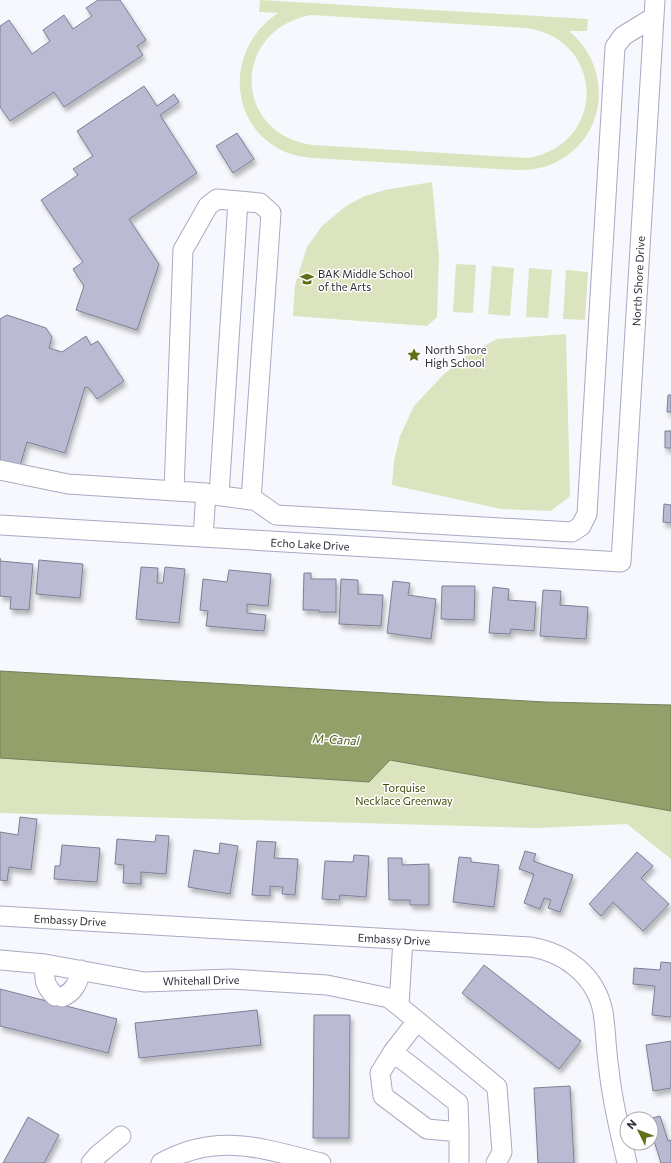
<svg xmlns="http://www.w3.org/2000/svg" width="671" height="1163" font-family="Commissioner,sans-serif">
<defs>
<filter id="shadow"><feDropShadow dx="2.5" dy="4.5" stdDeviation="2" flood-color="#0004"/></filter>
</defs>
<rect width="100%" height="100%" fill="#f7f8fd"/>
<path fill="#dbe4be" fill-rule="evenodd" d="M260,0L588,19L587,31H569C614,68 608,140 552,164C541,169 529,170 516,170L312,158C304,157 296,156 288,153C226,128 225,48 278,13L259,12ZM311,15L526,28C606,39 607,145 528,158L313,145C232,134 231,30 311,15Z
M432,182L439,256L437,317L427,326L293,316L295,285L307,247L322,226L346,206L365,196L385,190Z
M456,264L476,265L473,313L453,312Z
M492,266L514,268L510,316L488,314Z
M529,268L552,270L548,318L526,317Z
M566,270L588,272L585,320L563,319Z
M566,334L570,496L551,511L501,509L392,485L394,461L400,436L414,406L442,376L467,355L497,339Z
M0,758L369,782L389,760L671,811V859L627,824L537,828L0,813Z"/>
<path fill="#94a069" stroke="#757e5a" d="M0,671L545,702L671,705V811L390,760L369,782L0,758Z"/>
<path fill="#babad3" stroke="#7f7e96" filter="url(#shadow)" d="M98,0H120L146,40L137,46L143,55L64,107L54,92L10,121L0,107V26L9,20L32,54L50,41L43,30L64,15L73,29L92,16L86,8Z
M144,86L157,106L174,94L179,102L160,115L197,173L129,219L159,264L137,330L76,310L84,286L73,269L83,262L41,200L78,175L73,169L93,156L77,131Z
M237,133L254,159L233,173L216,146Z
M7,315L46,328L52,337L49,348L62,352L86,336L91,345L98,341L124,381L97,399L89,388L85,387L65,453L27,442L20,466L0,460V319Z
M668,395H671V412H667Z
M665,431H671V448H665Z
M664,504L671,505V523L663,522Z
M0,558V561L33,564L29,610L10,609L11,597L0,596Z
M39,560L83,564L80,598L36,594Z
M141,567L158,568L157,583H163L165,567L185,569L179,623L136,619Z
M229,570L271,574L268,606L247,604V613L266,615L264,631L206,626L208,611L200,610L203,579L227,582Z
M304,573H311V579H336V612H319V610H303Z
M341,579L358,580V594L383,595L381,626L339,624Z
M393,581L410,583L408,595L436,599L431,639L387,633Z
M442,586H475L474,620L441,619Z
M493,587L509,589L508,600L536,602L534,631L511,629L510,634L489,633Z
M543,590L561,591L560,605L588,607L586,639L540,636Z
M20,817L37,819L31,870L9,867L7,881L0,880V832L18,835Z
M156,835L169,836L166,874L141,872V884L123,883L124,865L115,864L117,839L155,842Z
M257,841L276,842L274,858L298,859L295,895L282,894L283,887L270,886V896L252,895Z
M220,843L238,846L230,894L188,887L194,850L219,854Z
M62,845L100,848L97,882L54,879L55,866H60Z
M525,851L536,854L533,861L573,875L560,912L548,908L551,900L544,898L540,909L524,903L534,874L519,869Z
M637,852L653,866L641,878L669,904L643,931L613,902L601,916L589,904Z
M354,855L369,856L366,897L340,895L339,900L322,899L325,861L353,862Z
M459,857L471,858V862L499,865L494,907L453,902Z
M388,858H402V865L429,864V905H410V900H389Z
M661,962L671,963V1017L652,1015L655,986L633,984L634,968L660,970Z
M484,965L581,1041L559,1069L462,993Z
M0,989L117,1019L108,1053L0,1026Z
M257,1010L261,1045L139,1058L135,1023Z
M314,1015H350L349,1138H313Z
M671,1041V1088L653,1091L646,1045Z
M570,1086L574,1163H538L534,1088Z
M660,1116L668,1141L671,1140V1163H661L651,1131V1119H649Z
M28,1117L59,1135L44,1163H3Z"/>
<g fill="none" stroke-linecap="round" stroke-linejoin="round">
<defs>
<path id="minor" d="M0,470L68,484L206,493L203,537
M174,491L183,250L208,206L217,199L260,203L271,213L251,500H255L276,515L572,532L581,526L587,514L615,47L623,36L654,17
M207,494L251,500
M219,495L238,201
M0,525L621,562L655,0
M0,916L531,947C566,953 596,976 603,1012C606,1031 606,1051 609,1070C612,1101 620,1132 627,1163
M403,939L399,1006L497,1087L502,1152L496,1163
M0,960L45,964L144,982L231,979L327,985L389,998L399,1006
M45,964C44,979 44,985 55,996
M62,997C74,992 78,983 81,970
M393,1052L458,1103L459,1132L427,1129L383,1096L380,1073L393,1052L417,1021
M459,1132V1163
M91,1163L98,1155L121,1136
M161,1163C218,1131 263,1149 321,1163"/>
</defs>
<use href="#minor" stroke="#a9a9c2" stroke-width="21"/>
<use href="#minor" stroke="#fff" stroke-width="19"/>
</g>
<defs>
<symbol id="school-bare" viewBox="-9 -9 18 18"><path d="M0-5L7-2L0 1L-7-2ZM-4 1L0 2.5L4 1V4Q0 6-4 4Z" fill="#616f19" stroke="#fff" stroke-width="2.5" paint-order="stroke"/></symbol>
<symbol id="sight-bare" viewBox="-9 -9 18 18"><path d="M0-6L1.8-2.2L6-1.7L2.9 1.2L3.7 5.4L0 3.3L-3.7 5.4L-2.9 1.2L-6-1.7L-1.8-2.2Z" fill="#616f19" stroke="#fff" stroke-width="2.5" paint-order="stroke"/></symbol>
</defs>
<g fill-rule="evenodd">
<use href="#school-bare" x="297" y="269" width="20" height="20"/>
<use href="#sight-bare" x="404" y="345" width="20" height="20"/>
</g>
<g text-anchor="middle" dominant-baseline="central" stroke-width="3" stroke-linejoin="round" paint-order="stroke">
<g font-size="11" fill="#2e2e38" stroke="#fff" text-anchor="start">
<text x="318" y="273">BAK Middle School<tspan x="318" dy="13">of the Arts</tspan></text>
<text x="425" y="349">North Shore<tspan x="425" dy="13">High School</tspan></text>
</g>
<g font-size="11" fill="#2e2e38" stroke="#fff">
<text transform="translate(638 281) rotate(-87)">North Shore Drive</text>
<text transform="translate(310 544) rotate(3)">Echo Lake Drive</text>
<text transform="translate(70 920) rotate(3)">Embassy Drive</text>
<text transform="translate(394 939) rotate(3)">Embassy Drive</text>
<text transform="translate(201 980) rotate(-1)">Whitehall Drive</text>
</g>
<g font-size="11" fill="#414b08" stroke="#fff">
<text x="404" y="787">Torquise<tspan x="404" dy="13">Necklace Greenway</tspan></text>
</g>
<g font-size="12" font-style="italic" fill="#525d1f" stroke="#fff">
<text transform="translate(336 739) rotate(3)">M-Canal</text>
</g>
</g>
<g transform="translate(639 1131) rotate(313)"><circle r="19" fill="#ffffff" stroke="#ababaf"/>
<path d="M0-3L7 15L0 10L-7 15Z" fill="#616f19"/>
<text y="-6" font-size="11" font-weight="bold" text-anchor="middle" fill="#2e2e38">N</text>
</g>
</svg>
